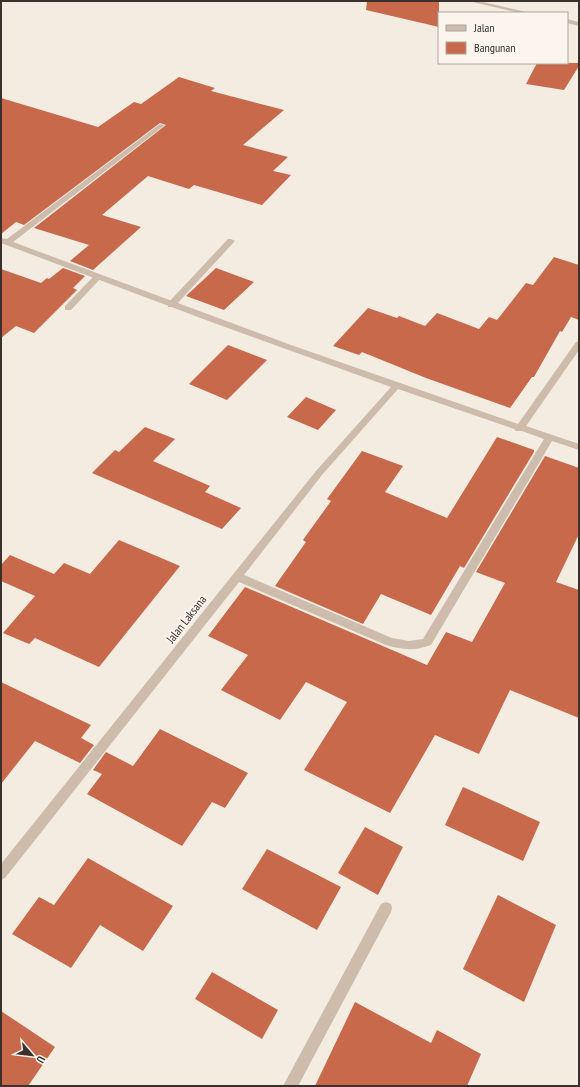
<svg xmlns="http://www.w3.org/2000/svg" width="580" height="1087" font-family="'PT Sans Narrow',sans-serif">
<rect width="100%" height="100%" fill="#f4ebe1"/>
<path fill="#c8694b" d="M367,1H439V27L366,10Z
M537,63H579V66L564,90L526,84Z
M179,77L215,88L211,91L284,110L243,145L288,157L273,171L291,175L262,205L194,185L189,189L148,176L102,215L141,227L93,270L70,261L89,245L34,228L166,125L160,123L24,225L16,222L1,234V98L98,127L134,102L141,104Z
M554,257L579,265V320L571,317L562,332L560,331L534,377H532L510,408L426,378L362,352L359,355L333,346L368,308L397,318L399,316L425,326L437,313L479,329L489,317L497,320L526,283L533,285Z
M63,268L85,276L73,288L77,290L34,333L16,326L1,338V269L41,283L47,278L49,279Z
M216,268L254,282L224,310L186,296Z
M228,345L267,360L227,400L189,384Z
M306,397L336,410L318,430L287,417Z
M145,427L175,439L153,461L210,486L205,492L241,508L222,529L92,473L115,450L119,452Z
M497,437L534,450V452L464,568L460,566L431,615L381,594L363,624L275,586L306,542L303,540L331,501L327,499L362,451L403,466L385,492L447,518Z
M545,456L579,468V534L556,582L579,590V718L510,690L479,754L435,735L390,813L304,770L347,702L306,682L280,720L221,690L248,655L208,636L245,587L427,665L446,632L472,642L505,583L476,572Z
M119,540L180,566L99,667L35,638L29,644L3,633L35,596L1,581V565L10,555L54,574L64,563L90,574Z
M1,682L91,725L81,738L94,745L80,763L35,741L1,784Z
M160,729L248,773L225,808L212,802L182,846L87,794L102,774L93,770L106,752L133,766Z
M463,787L540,822L523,861L445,825Z
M365,827L403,847L378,895L338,873Z
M267,849L341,887L317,930L242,889Z
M88,858L173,906L143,951L100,925L71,968L12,934L39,897L54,905Z
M498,895L556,925L524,1002L463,969Z
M212,972L278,1010L262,1039L195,999Z
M355,1002L431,1043L437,1030L481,1054L467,1086H315Z
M1,1011L55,1047L28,1086H1Z"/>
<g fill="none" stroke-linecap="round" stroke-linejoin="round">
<path fill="#cdbbac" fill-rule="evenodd" d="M228,239H231L235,241L174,307H168V303Z
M94,276H100L101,278L71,310H65V306Z"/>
<path fill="#cdbbac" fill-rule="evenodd" d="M468,1H479L531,13H520Z
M567,19L579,22V26L567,23Z
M160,124L165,125L13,242L291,345L518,424L576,342L579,341V350L526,426L579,444V450L552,441L431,645C415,651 402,650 386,645L239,582L5,878L1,880V864L316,471L391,387L214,323L1,243V238L7,239ZM398,389L514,429L516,431H522L544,439L423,639L409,641L392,638L244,575L322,475Z
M386,902L391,904L392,908L391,912L298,1086H283L381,904Z"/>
</g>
<g text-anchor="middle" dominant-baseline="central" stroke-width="4" stroke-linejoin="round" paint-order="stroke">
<g font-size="12" fill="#3b302b" stroke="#fbf5ee">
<text transform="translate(186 619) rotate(-52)">Jalan Laksana</text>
</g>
</g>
<rect width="580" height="1087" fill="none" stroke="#3b302b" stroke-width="4"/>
<rect x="438" y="12" width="130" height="52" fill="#fbf5ee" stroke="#aea6a0"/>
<rect x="446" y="25" width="20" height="6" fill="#cdbbac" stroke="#aea6a0"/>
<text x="474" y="32" font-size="12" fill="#3b302b">Jalan</text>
<rect x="446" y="42" width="20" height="12" fill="#c8694b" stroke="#aea6a0"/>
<text x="474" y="52" font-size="12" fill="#3b302b">Bangunan</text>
<g transform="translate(32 1055) rotate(118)" stroke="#fbf5ee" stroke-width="3" paint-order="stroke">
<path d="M0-3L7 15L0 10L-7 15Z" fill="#3b302b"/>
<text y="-6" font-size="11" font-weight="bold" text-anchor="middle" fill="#3b302b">U</text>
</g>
</svg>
